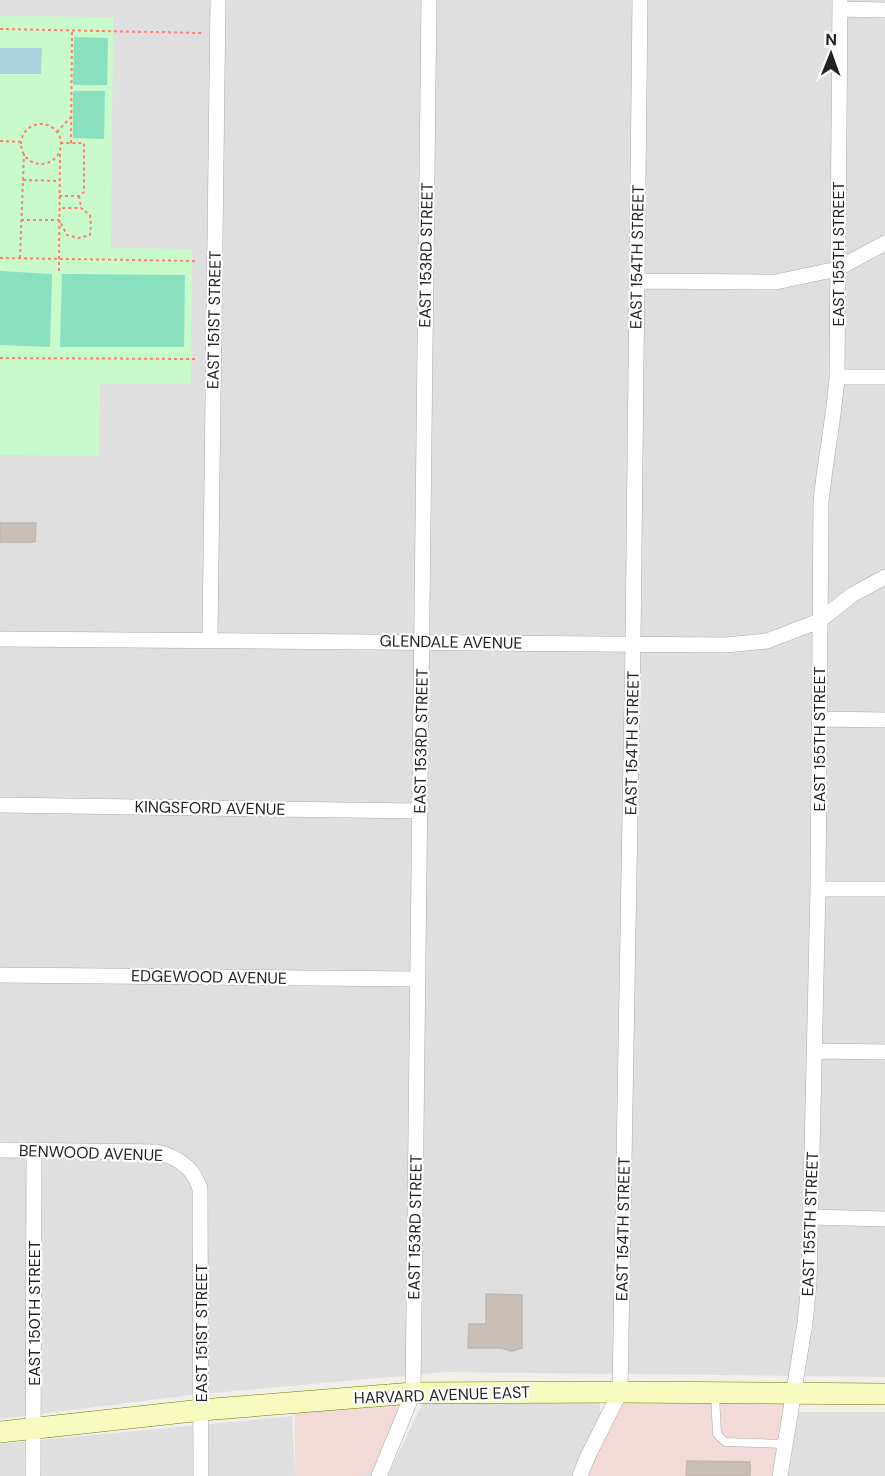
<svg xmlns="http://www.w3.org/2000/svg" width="885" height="1476" font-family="'DM Sans',sans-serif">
<rect width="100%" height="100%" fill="#f2efe9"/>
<path fill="#e0dfdf" d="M0,0H885V1377L446,1372L191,1395L0,1419Z
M424,1401L600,1403L602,1476H351L390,1470Z
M799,1412H885V1476H788Z
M292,1416L295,1476H0V1444Z"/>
<path fill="#f2dad9" d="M620,1392L802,1393L788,1476H580Z
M413,1393L379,1473L358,1476H295V1402Z"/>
<path fill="#c8facc" d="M0,16L113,17L111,248L192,249L191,384H100L99,456L0,455Z"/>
<path fill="#88e0be" d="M74,37L108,38L107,85H73Z
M73,91H105L104,139L73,138Z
M0,271L52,274L50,347L0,345Z
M62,274L185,275L184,347H60Z"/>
<path fill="#aad3df" d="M0,48H42L41,74H0Z"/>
<path fill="#c7bfb8" stroke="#c4b6ab" stroke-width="1.5" d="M0,523H36L35,542H0Z
M486,1294L522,1295V1348L512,1351L500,1348H468L469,1324H486Z
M687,1461L750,1462V1476H686Z"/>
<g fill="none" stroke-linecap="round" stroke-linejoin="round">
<defs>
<path id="service" d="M715,1394L717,1434L725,1442L785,1444"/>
<path id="minor" d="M840,9L885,10
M636,281L776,282L837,269L885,243
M837,377H885
M0,639L726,645L767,641L819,621L852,595L885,577
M210,639L218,0
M819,719L885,720
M0,805L420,811
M818,889H885
M0,975L418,979
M815,1051L885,1052
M0,1150L157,1152C178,1157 194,1168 200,1189L201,1476
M811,1217L885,1219
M33,1476L34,1150
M379,1476L413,1393L429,0
M580,1476L587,1458L620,1392L633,643L640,0
M780,1476L805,1323L809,1283L818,889L821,502C825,460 834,419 837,377L840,0"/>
<path id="secondary" d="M0,1432L202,1410L413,1393L620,1392L885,1394"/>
</defs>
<use href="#service" stroke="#a9a9a9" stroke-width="9"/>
<use href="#minor" stroke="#a9a9a9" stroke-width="16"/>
<use href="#secondary" stroke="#707d05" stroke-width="22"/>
<path stroke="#fa8072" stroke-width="2" stroke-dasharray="3 3" stroke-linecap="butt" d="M0,29L201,33
M21 144a20 20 0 1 1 40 0a20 20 0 1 1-40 0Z
M57,132L72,116
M0,141L21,142
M71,143L72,31
M23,180L59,181
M59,196H79L84,192V143H61
M79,196L81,208
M21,220H59L67,235L79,238L90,235L91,225L90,215L81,208H59
M0,258L197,261
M20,258L24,154
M59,271L60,154
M0,358L195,359"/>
<use href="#service" stroke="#fff" stroke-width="8"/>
<use href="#minor" stroke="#fff" stroke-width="15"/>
<use href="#secondary" stroke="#f7fabf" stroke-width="21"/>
</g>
<g text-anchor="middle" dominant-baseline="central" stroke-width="4.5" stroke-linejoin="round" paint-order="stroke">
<g font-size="16" fill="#222" stroke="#fff">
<text transform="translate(838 254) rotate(-90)">EAST 155TH STREET</text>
<text transform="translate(426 255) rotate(-89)">EAST 153RD STREET</text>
<text transform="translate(637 257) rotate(-89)">EAST 154TH STREET</text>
<text transform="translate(214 320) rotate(-89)">EAST 151ST STREET</text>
<text transform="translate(451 642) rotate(1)">GLENDALE AVENUE</text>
<text transform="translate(819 739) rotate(-90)">EAST 155TH STREET</text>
<text transform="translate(421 741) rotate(-89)">EAST 153RD STREET</text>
<text transform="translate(632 743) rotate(-89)">EAST 154TH STREET</text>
<text transform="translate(210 808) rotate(1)">KINGSFORD AVENUE</text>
<text transform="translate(209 977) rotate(1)">EDGEWOOD AVENUE</text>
<text transform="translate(91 1153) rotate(2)">BENWOOD AVENUE</text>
<text transform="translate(810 1224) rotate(-88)">EAST 155TH STREET</text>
<text transform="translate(415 1227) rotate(-89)">EAST 153RD STREET</text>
<text transform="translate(623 1229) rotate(-89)">EAST 154TH STREET</text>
<text transform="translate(34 1313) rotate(-90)">EAST 150TH STREET</text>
<text transform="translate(201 1333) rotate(-90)">EAST 151ST STREET</text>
<text transform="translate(442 1395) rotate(-2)">HARVARD AVENUE EAST</text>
</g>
</g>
<g transform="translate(831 54) rotate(1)" stroke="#ffffff" stroke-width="4.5" paint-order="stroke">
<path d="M0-4.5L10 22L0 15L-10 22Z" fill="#222222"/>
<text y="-9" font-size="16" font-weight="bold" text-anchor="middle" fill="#222222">N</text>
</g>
</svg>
